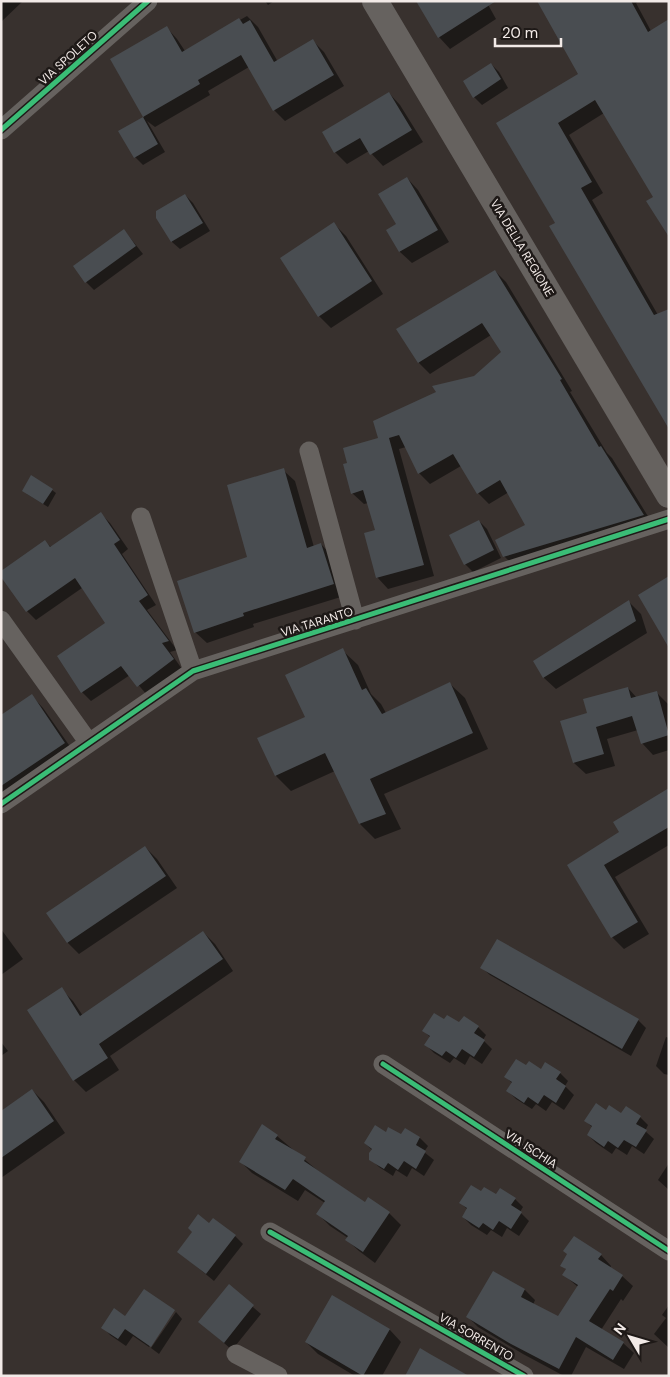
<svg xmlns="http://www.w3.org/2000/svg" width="670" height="1377" font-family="'DM Sans',sans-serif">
<rect width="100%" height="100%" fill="#38312e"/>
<path fill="#0007" d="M1,1H23L1,22Z
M265,1H274L268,5Z
M417,1H486L496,19L450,49L439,37Z
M539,1H639L636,3L651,31L655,197L604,113L569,135L603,193L592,200L658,315L669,426L556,224L498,124L580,74Z
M247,16L258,27L278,62L313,41L324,52L344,86L285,121L274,110L249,67L208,91L210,95L155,127L147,121L165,152L143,165L135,157L120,131L144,117L111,60L167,28L177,39L185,51Z
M491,64L499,72L508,88L482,105L474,97Z
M389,93L400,105L423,142L383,166L369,151L347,164L335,152Z
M407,178L418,190L449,242L412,263L400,252L388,231L398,225Z
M185,195L193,203L210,231L180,249L172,242L158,217Z
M334,224L346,236L383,294L331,328L319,316Z
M124,230L143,254L94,290L86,282Z
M495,271L506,282L572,391L570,392L607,453L612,458L654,526L516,568L504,556L527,525L509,492L489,504L478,493L461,466L430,484L419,473L406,447L399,449L434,576L388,589L377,577L376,531L368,503L364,504L352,493L380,439L475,378L502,352L491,335L430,374L419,363L398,329Z
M283,470L295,481L314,547L321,544L332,556L344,596L253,624L254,627L207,643L195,632L249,558Z
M52,490L56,493L48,507L27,494Z
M101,514L110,523L128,549L122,554L156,605L147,610L177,650L170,652L182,669L147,695L130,675L91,701L82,692L58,656L107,624L82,588L36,620L27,611L45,542L51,547Z
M479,521L487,529L501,558L473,572L465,564Z
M629,602L641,614L647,633L556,689L544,678L534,661Z
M342,650L358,665L371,694L381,704L386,713L449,683L465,698L488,749L384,794L401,829L375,839L360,824L335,771L291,791L276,776L258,738L307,717Z
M628,688L637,698L656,692L668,704L669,750L653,755L642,743L638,730L607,739L615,766L586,774L574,763L589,714Z
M32,696L43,708L76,755L1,795V717Z
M669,790V845L615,877L649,934L624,949L612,937L568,865L621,833Z
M145,847L157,859L177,888L79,954L67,942Z
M1,929L23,959L1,975Z
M203,932L215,944L233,971L110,1056L119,1070L86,1092L74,1080L61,989L73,1001L83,1016Z
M482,968L638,1020L646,1028L631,1056L490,975Z
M445,1021L478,1027L486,1035L483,1040L492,1049L482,1064L470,1056L465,1065L454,1058L450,1063L434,1053L426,1045L431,1038L424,1031Z
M666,1037L669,1038V1075L664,1074L656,1066Z
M1,1042L8,1051L1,1056Z
M526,1067L560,1073L568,1081L565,1086L574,1095L564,1110L552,1102L546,1111L536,1104L532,1109L516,1099L508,1091L513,1084L506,1077Z
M32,1090L44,1102L65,1133L1,1178V1112Z
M626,1108L640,1117L648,1125L645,1131L654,1139L644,1154L632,1146L627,1155L616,1148L612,1154L596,1143L588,1135L593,1128L586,1121L606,1111L622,1115Z
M405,1129L420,1138L428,1146L424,1152L434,1160L424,1176L412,1168L407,1177L396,1170L393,1176L379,1167L371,1159L372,1150L365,1143L386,1134L401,1136Z
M277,1136L317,1170L365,1203L389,1213L401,1225L375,1263L359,1251L347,1240L348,1238L330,1226L318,1214L325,1203L305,1190L298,1201L252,1173L240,1161Z
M669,1163V1190L658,1180Z
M497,1196L515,1199L523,1207L520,1212L529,1221L519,1236L507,1228L502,1237L491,1230L487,1235L471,1225L463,1217L468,1210L461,1203Z
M210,1224L235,1236L243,1244L214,1281L179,1252Z
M601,1255L611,1266L610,1268L622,1276L633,1286L623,1301L621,1299L601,1330L623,1343L634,1353L624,1369L586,1347L571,1376H564L523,1354L478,1327L468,1317L494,1272L525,1290L535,1300L533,1305L558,1318L578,1287L564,1275L567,1270L562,1265Z
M229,1286L261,1314L232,1350L208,1329Z
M333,1297L390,1330L401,1342L382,1376H355L318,1354L306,1342Z
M669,1305V1348L654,1334L666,1318L662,1315Z
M173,1310L149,1347L133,1336L126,1346L110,1335L103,1327L126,1318Z
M176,1312L182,1319L159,1354L151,1348Z"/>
<path fill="#494d51" d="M416,1H496L438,38Z
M537,1H631L648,32L669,19V237L646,201L653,197L595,100L558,123L592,182L581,188L654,315L669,309V429L549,226L555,223L496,123L578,74Z
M239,18L243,24L250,20L274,62L313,39L334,75L273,111L241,55L198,80L200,84L143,117L110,59L167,26L182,52Z
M491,63L501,79L473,98L463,81Z
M389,92L412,130L370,155L360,138L334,153L322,132Z
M143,117L158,144L134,158L118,131Z
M407,177L438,230L399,252L386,230L396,224L378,194Z
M185,194L203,223L171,242L156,218V211Z
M334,222L372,281L318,317L280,258Z
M124,229L136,246L85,283L73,266Z
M495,270L562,379L560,380L599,447L601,446L644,515L503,557L495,540L525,525L500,480L477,494L453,454L418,474L399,435L389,438L424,565L376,578L364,533L375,530L363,490L351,494L343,464L347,463L343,448L378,438L373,421L436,392L432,386L474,376L501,352L482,323L418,363L396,329Z
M284,468L307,548L321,543L334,584L243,613L244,616L194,633L177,581L247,557L227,485Z
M31,475L53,489L43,504L22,491Z
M101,512L120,540L114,544L148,595L139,601L169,641L162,643L174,659L137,687L121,666L81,693L57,656L105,623L75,578L26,612L1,577V571L45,540L50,547Z
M479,520L494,550L464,565L449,535Z
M669,576V648L638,595Z
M629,600L636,621L543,678L533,661Z
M343,648L362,690L366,688L382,714L450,682L473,733L370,779L386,814L359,824L325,753L275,776L257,738L305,717L285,675Z
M628,687L631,698L657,691L669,735L641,744L632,716L596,727L604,754L573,763L560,721L587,713L583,699Z
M32,694L65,743L1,786V715Z
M669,788V827L604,865L638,922L611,938L567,865L619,832L613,822Z
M145,846L166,876L67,943L46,913Z
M203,931L223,959L99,1044L108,1058L73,1081L27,1010L62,987L80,1016Z
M497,939L639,1019L622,1049L480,968Z
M434,1013L444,1019L447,1015L459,1022L464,1016L479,1026L474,1033L485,1040L474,1057L462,1049L456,1058L446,1051L442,1056L424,1045L430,1036L422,1031Z
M516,1059L526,1065L529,1061L541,1069L545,1062L561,1072L556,1079L566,1086L556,1103L544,1095L538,1104L528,1097L524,1103L506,1091L512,1082L504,1077Z
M32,1089L54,1121L1,1158V1111Z
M596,1103L606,1110L609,1105L621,1113L626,1106L641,1116L636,1124L647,1130L636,1147L624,1140L618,1148L608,1141L604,1147L587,1135L592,1126L584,1121Z
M262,1124L278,1135L275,1139L306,1157L304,1161L365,1202L368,1197L390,1212L363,1252L345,1240L348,1236L316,1214L325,1201L293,1179L285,1190L239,1162Z
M375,1125L386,1132L388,1127L401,1134L405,1128L420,1137L416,1145L426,1151L416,1169L404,1161L398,1170L388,1163L384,1169L369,1160V1153L372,1149L364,1143Z
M471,1185L481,1191L484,1187L496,1194L500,1188L516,1198L511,1205L522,1212L511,1229L499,1221L493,1230L483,1223L479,1228L462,1217L467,1208L459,1203Z
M198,1214L209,1223L213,1218L236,1235L206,1274L177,1252L192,1232L188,1228Z
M574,1236L602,1254L598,1259L623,1275L613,1291L610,1289L589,1321L624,1342L613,1360L576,1337L559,1369L511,1344L466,1317L493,1271L525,1289L521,1297L558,1316L578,1285L562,1275L566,1269L560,1266L567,1254L563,1251Z
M229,1284L254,1305L224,1343L198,1322Z
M144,1289L175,1310L151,1347L125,1329L118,1339L101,1328L114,1308L125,1316Z
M332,1295L390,1329L363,1376L305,1342Z
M420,1348L430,1354L469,1376H405Z"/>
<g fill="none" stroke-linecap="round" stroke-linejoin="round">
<path stroke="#66625f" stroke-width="19" d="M1,130L148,1
M309,451L355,620
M141,517L193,671
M1,620L89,743
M1,804L193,671L669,519
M383,1064L669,1251
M270,1232L524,1376
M236,1354L278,1376"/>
<path stroke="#66625f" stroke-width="26" d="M375,1L669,495"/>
<defs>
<path id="cycleway" d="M1,130L148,1
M1,804L193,671L669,519
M383,1064L669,1251
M270,1232L524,1376"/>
</defs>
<use href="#cycleway" stroke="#1e1917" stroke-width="8"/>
<use href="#cycleway" stroke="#3abd76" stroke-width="5"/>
</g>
<g text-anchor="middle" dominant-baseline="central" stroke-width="5" stroke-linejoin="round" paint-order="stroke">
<g font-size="12" fill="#f2eae7" stroke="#1e1917">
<text transform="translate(68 58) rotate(-42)">VIA SPOLETO</text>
<text transform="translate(522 248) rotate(59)">VIA DELLA REGIONE</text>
<text transform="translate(317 622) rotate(-17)">VIA TARANTO</text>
<text transform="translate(531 1149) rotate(33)">VIA ISCHIA</text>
<text transform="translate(476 1337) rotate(30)">VIA SORRENTO</text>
</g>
</g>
<rect width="670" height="1377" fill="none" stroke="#f2eae7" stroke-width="5"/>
<g transform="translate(630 1337) rotate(308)" stroke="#1e1917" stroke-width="4" paint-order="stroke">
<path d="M0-4L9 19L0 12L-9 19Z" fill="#f2eae7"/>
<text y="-8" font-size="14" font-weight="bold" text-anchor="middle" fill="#f2eae7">N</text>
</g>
<path d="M495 38v8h66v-8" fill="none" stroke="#f2eae7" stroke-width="2.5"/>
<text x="502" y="38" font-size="15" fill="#f2eae7" stroke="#1e1917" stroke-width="4" paint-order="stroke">20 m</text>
</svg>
